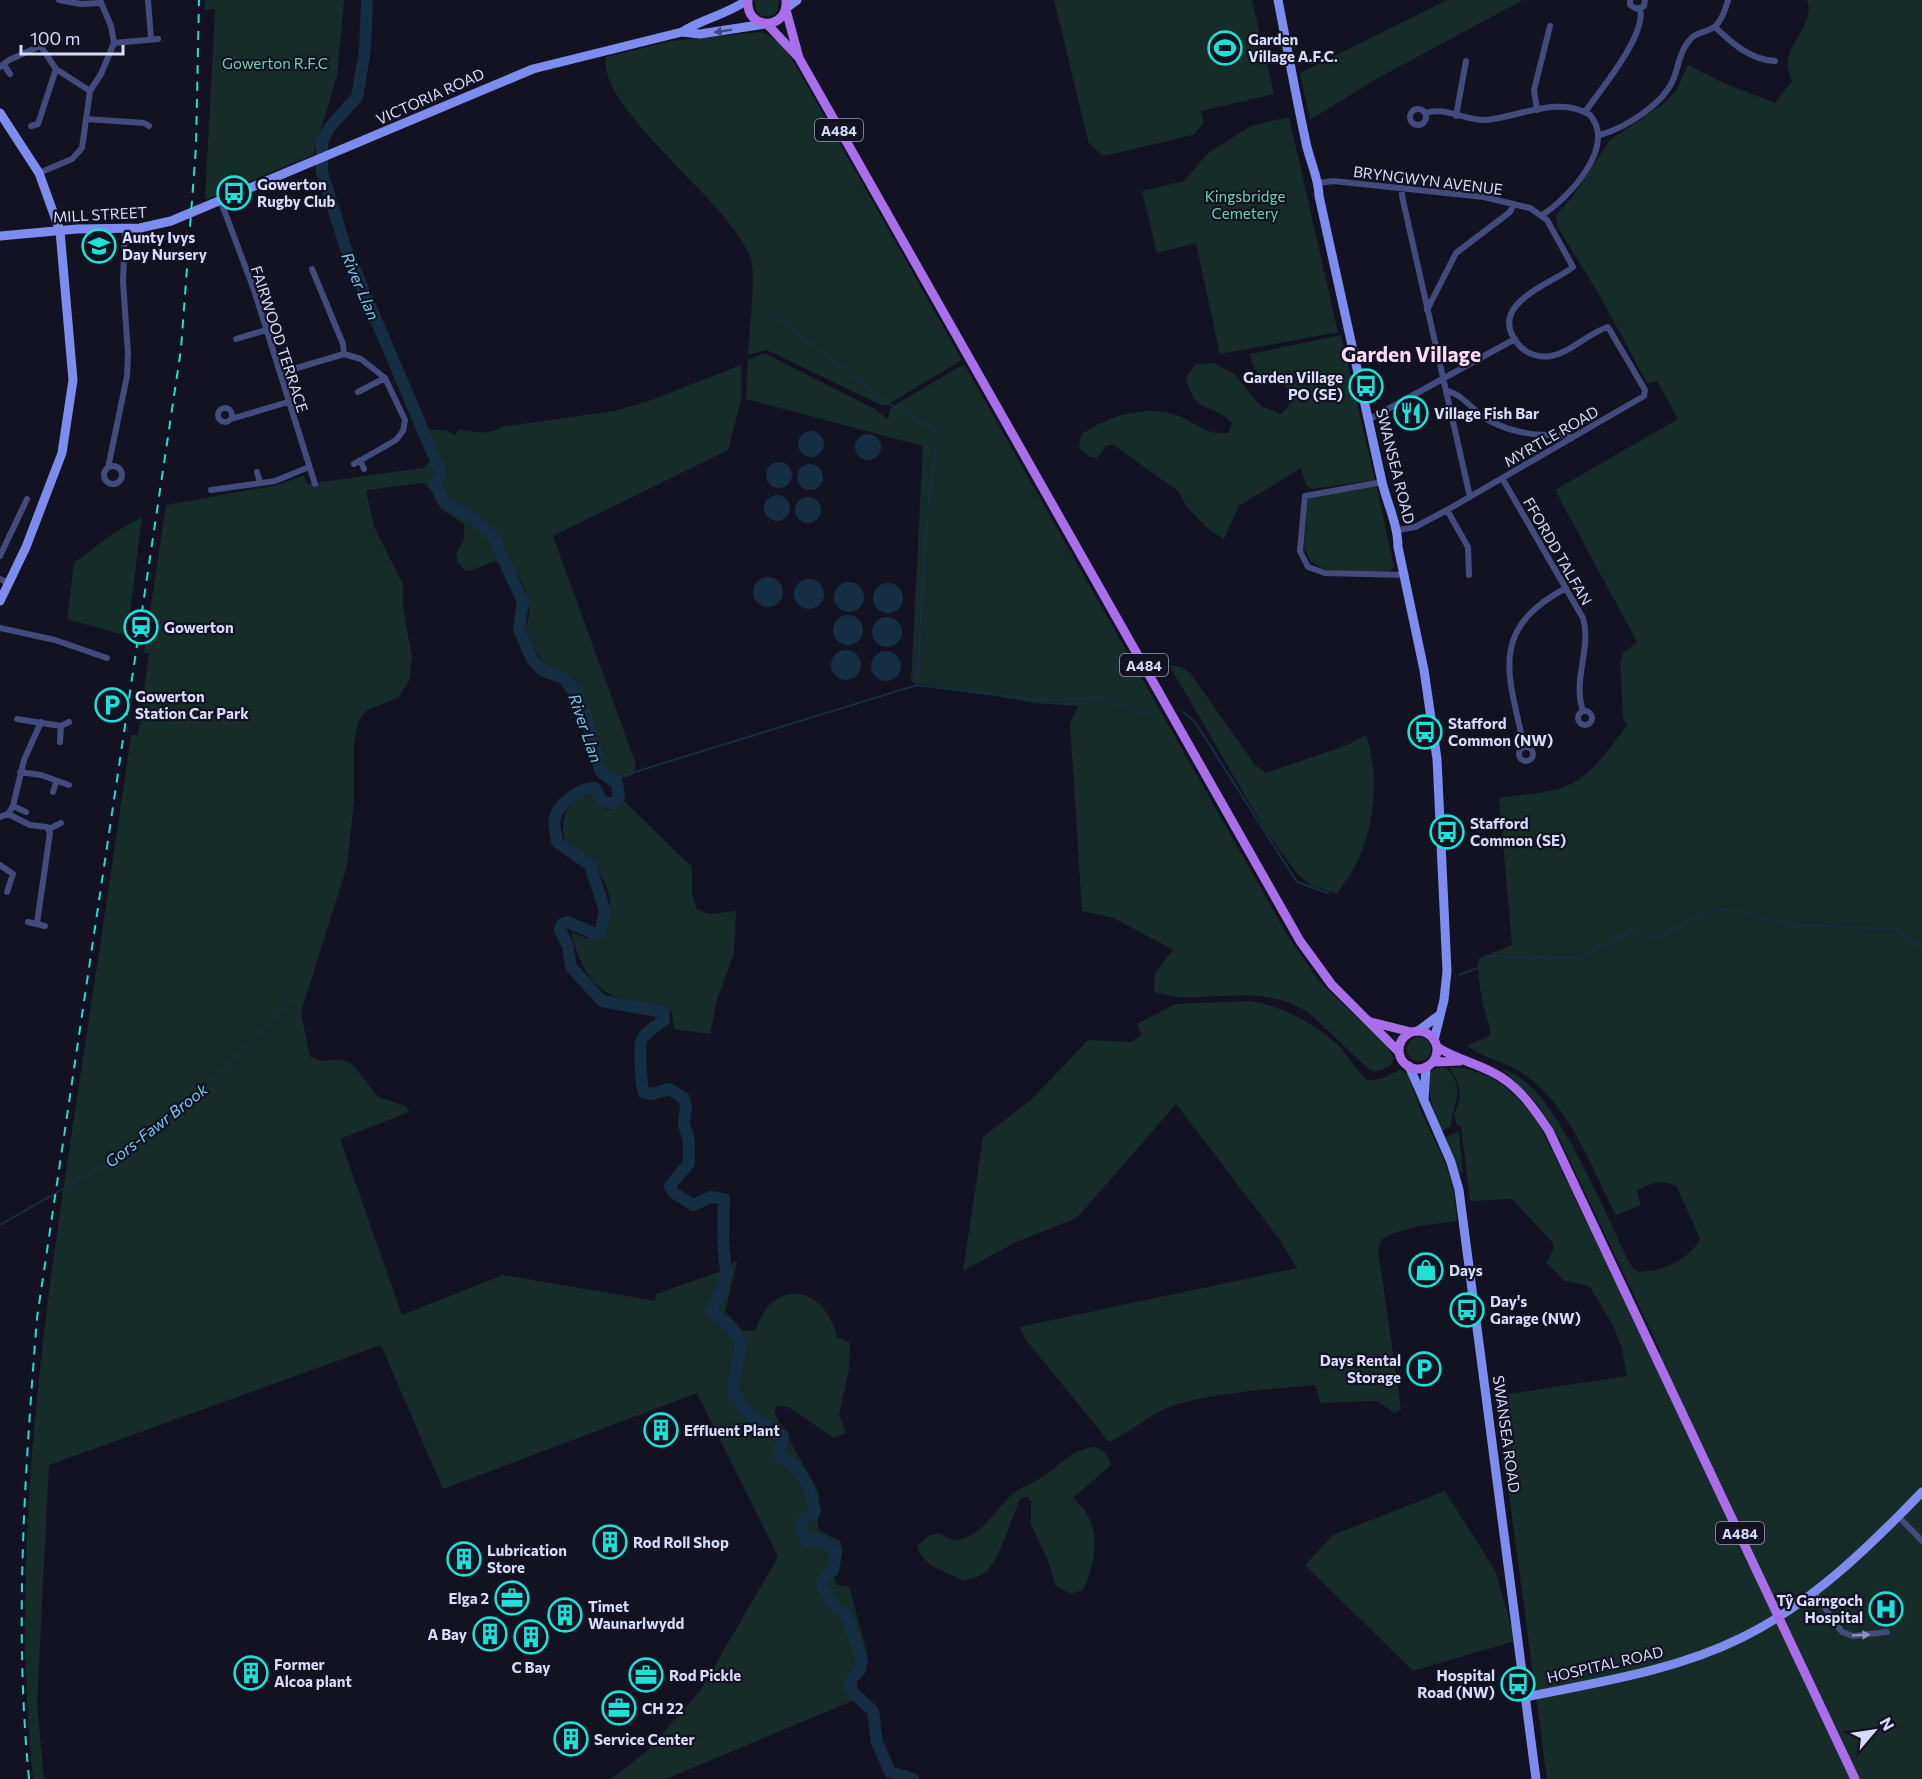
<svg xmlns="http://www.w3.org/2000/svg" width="1922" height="1779" font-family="Commissioner,sans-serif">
<rect width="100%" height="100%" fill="#121223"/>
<path fill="#162c28" d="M205,0H344L337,76L313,155L205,200L215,9L205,10Z
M755,0H778V9L774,15L762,17L756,11Z
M1054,0H1252L1274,94L1201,111L1204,123L1193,135L1104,156L1089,144Z
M1447,0H1523L1378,78L1310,120L1300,73Z
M1807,0H1922V1779H1547L1496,1396L1627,1376L1622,1349L1613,1325L1589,1286L1565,1281L1546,1263L1554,1248L1553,1243L1512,1199L1470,1201L1461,1126L1457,1125L1454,1115C1463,1096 1461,1084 1449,1067C1491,1069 1516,1092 1539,1124L1655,1363L1661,1352L1560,1140L1536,1102L1502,1069C1556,1081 1606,1220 1632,1267L1639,1272C1662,1271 1689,1260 1700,1239L1677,1187C1660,1179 1653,1182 1637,1191L1641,1205L1616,1215C1592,1169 1571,1109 1528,1077C1509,1062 1485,1060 1467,1045L1490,1036C1491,1025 1486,1019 1484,1008C1480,992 1478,975 1478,959L1512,945L1499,798C1523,794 1552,794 1573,783C1592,774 1615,742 1627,725L1623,719L1620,661L1623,653L1637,642L1555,490L1678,419L1657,381L1647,383L1604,303L1557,226L1556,215L1573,196L1610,140L1663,104L1676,91L1688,65L1724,83L1775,103L1792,81C1775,47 1817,30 1807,0Z
M760,32C781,37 789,56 800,73L962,360L887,405H881L767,350L748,355C749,335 756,274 751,259C734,205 596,109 606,57L671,41Z
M1289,117L1338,332L1220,354L1196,243L1157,253L1142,191L1184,181L1208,153L1251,126Z
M1341,335L1375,480L1312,489L1306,485L1301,468L1239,506L1224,539L1208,529L1188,508L1178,491L1112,444L1106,446L1097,458L1090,457L1079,448L1081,435C1107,416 1149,403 1181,417C1202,426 1203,434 1228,433L1232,423C1211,401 1194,416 1186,377L1196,364L1214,363L1234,374L1261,406L1281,414L1288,407L1292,396L1281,381C1262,376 1253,375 1250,354Z
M761,354H766L873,408L888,419L890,408L964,364L1288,936L1319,981L1386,1045L1394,1058L1391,1065C1386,1068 1379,1072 1373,1071C1366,1070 1319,1019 1304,1010C1266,987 1223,999 1181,997C1172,997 1163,994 1154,992L1155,973L1173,950L1114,918L1082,911L1070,723L1078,706L1035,703L911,682L923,446L746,399L748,360Z
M741,365V399L728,450L553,536L636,764L634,774L611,783C588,766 590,737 579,713C565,683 538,665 527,632C524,626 528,621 529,615C531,602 522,577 512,568C495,553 482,570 466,571L458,563L456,553L464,540V524L441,509L436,497L424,483L366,490L374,527L403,584V608L412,657L409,681L398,698L367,710L358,722L354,744V800L347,866L301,1012L310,1057L322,1061L340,1059L352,1064L378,1097L406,1106L409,1112L340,1139L402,1315L503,1275L655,1301L656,1294L730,1268L733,1262H737L725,1311L743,1331L756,1330C772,1276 826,1286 837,1337L850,1343L849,1370L839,1414L846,1433L834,1438L788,1407L776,1406L775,1414L819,1493C820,1506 815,1519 819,1530L840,1541C844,1554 842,1565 833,1575L837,1585L847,1586L850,1590L867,1653L866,1671L857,1682V1690L864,1696L666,1779H611L646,1752L700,1691L778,1557L697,1393L443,1489L381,1345L49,1465L37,1704L44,1779H33C12,1572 37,1363 68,1158C89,1017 111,876 131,735H138L149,654L144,653L166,505L277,485L304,475L307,484L423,468L430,461L416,430H445L455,435L459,429C473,432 489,436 501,427L614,411L649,401Z
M1376,484L1394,567L1389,572L1327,570L1311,562L1304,548L1308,499L1312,495Z
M142,517L127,636L67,619L74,563L115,532Z
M1169,665L1181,667L1190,673L1255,765L1266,773L1347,745L1366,735C1379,772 1375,823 1359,858C1354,871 1344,882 1337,894L1312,886L1298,875L1264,828Z
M590,793L607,810H615L621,805L622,799L692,867V895L697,909L709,914L736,911L734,953L717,1000L710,1034L674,1029L672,1013C660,1005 650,1005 636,1003C594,995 581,971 571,932L588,939L598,937C618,913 612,886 591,862C584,854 573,849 565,842C559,818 566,802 590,793Z
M1250,1001C1282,1006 1312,1022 1337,1044C1348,1055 1355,1069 1367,1080L1380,1079L1400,1070L1408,1074L1421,1111L1444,1160L1454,1191L1457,1221L1420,1226L1394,1233L1382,1239L1378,1250L1401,1409L1395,1413L1377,1401L1321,1403L1315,1385C1271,1389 1209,1393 1169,1407C1148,1415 1131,1433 1109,1442L1026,1340L1019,1327L1297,1268L1280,1240L1176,1104L1077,1218L1016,1242L963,1271L983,1137L1032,1099L1088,1040L1132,1042L1142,1034L1137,1024L1175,1004Z
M1407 1049a12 12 0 1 1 24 0a12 12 0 1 1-24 0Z
M1446,1067C1467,1091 1453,1101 1451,1126L1442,1131C1433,1111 1427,1095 1430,1072L1436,1068Z
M1459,1131L1463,1172L1460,1173L1445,1137Z
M1095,1447C1105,1450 1108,1456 1111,1465L1073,1498C1078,1503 1085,1509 1088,1516C1101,1540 1093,1567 1083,1590L1071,1594L1055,1585L1049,1563L1031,1524V1501L1027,1497L1021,1498C1010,1518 1002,1560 983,1574C978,1577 969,1579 964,1581C946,1571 923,1568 917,1546L928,1536L939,1533L954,1541C988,1533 991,1512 1015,1492C1022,1487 1032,1484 1039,1479C1058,1468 1072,1448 1095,1447Z
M1445,1491L1496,1572L1515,1641L1413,1671L1305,1565L1333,1535Z"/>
<path fill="#152e44" d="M798 444a13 13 0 1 1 26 0a13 13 0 1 1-26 0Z
M855 447a13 13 0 1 1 26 0a13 13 0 1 1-26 0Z
M766 475a13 13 0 1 1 26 0a13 13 0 1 1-26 0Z
M797 477a13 13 0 1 1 26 0a13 13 0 1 1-26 0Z
M764 508a13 13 0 1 1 26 0a13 13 0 1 1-26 0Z
M795 510a13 13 0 1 1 26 0a13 13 0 1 1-26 0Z
M753 592a15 15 0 1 1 30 0a15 15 0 1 1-30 0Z
M794 594a15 15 0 1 1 30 0a15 15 0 1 1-30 0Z
M834 597a15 15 0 1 1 30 0a15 15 0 1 1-30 0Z
M873 598a15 15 0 1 1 30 0a15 15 0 1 1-30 0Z
M833 630a15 15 0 1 1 30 0a15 15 0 1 1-30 0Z
M872 632a15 15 0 1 1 30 0a15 15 0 1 1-30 0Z
M831 665a15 15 0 1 1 30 0a15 15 0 1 1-30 0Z
M871 666a15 15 0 1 1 30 0a15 15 0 1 1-30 0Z"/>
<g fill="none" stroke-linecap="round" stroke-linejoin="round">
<path stroke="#152e44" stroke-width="2" d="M773,314L886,402L937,431L926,529L917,685
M1183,712L1195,722L1297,882L1328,893
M612,779L917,685L1036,700L1102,699L1153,716
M1459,975L1480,967L1487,956L1580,958L1631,931L1656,939L1706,911L1730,910L1791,925L1895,929L1922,948
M0,1225L112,1161L204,1089L292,999"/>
<path stroke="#152e44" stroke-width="12" d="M367,0L365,49L357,97L329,128L322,142V172L346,249L439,468L441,476L435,484L443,501L472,518L493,536L523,602L519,629L532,659L542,670L564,678L576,691L586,716L601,772L617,783L619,797L613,804L602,801L595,788C581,787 558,804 555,818C553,826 556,834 557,842L590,865L605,911L600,934H595L568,922L562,924L560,930L568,946L571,967L602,1001L663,1012L664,1020C657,1025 646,1032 642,1039C639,1045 641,1088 644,1093L652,1094L669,1089L684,1098L686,1107L684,1125L689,1140V1163L670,1186L674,1193L693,1205L711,1197L724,1199L723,1242L726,1271L724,1285L711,1311C723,1321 737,1329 741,1345L732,1390L749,1414L783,1436L778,1455C804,1470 807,1481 815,1510L814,1514L802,1521V1533L807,1543L818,1539L836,1551L833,1571L825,1576L821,1585L833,1604L847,1616L862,1661L860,1669L850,1681L851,1691L873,1711L877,1742L890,1772L913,1779"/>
<path stroke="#434a7c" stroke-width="6" d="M59,0L81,4L100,3
M1630,0V5L1637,9L1644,6L1645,0
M148,1L151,38
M1716,28C1733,44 1751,60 1775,61
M34,36L56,69L90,91
M114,43L158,39
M4,65L10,74
M0,67L9,60L40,46
M1410 117a8 8 0 1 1 16 0a8 8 0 1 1-16 0Z
M1537,110L1534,90L1550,26
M1585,112C1601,89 1647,35 1640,8
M1426,113C1443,106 1467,121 1486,120C1519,117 1559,95 1590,115C1617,146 1569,198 1542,215
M1456,116L1466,61
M86,119L144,123L149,126
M31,126L38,124L56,69
M1600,135C1625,128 1663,104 1673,80C1678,69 1679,55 1686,45C1701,21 1716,45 1728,0
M39,173L72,159L82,148L90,91L101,74L114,43L111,26L100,0
M1319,183L1333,181L1484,197L1530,208L1547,220L1573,267C1552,284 1485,304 1518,344C1526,354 1539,358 1551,356C1572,352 1588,333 1608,327L1645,390L1644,396L1447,510L1415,527L1398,530
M1402,188V196L1470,497
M221,202L254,290L315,484
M312,269L343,344L344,354
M1427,310L1456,253L1510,212L1514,204
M236,339L266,330
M280,373L344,354L361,359L385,378L405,420L403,431L396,440L354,464
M1446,391C1461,392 1475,413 1488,420C1514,434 1539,436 1567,435L1572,438
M358,392L385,378
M218 415a7 7 0 1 1 14 0a7 7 0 1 1-14 0Z
M231,419L288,402
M1368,420L1515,339
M360,460L364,469
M104 475a9 9 0 1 1 18 0a9 9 0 1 1-18 0Z
M108,468L127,376L128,354L123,282L125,228
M257,472L260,483
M1502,478L1583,618C1592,648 1572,679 1583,711
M1382,482L1305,496L1300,551L1308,567L1325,573L1404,575
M211,490L275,481L309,467
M1447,510L1468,547L1469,575
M0,556L27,499
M0,579L8,583
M0,628L55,640L107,658
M1578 718a7 7 0 1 1 14 0a7 7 0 1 1-14 0Z
M17,719L61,726
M60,742L61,726L69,722
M1524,746C1509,676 1487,630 1566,588
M1519 754a7 7 0 1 1 14 0a7 7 0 1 1-14 0Z
M20,772L41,775L69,785
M53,792L56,782
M13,806L26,812
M8,814L30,825L47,827L50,833L37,923
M0,817L8,814L13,806L24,760L41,722
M49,829L61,823
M0,865L13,874L7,892
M28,922L45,926
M1898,1516L1922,1541
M1814,1592L1842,1632L1853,1636L1887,1632"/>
<path stroke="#7d8ced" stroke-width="9" d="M1278,0C1287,46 1295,92 1305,138C1308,158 1319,177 1319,196L1382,482C1387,503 1398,525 1398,547L1424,670L1437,759L1447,971L1444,1000L1434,1040
M786,8L797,0
M682,32L700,34L765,24
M0,113L39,173L60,231L73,380L62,453L26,547L0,601
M0,236L77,229L140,228L171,221L533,69L682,32C703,18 727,15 747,0
M1418,1031L1438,1016
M1409,1066L1451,1162L1459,1190L1536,1779
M1424,1100L1426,1067
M1526,1697C1599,1682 1674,1671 1741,1638C1811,1604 1869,1547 1922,1492"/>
<path stroke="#a96feb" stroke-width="9" d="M748,0C745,31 789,31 786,0
M786,10L799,58L1300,941L1332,985L1399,1052
M767,24L799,58
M1371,1022L1411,1032
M1399 1050a19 19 0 1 1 38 0a19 19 0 1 1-38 0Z
M1437,1047C1456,1059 1473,1062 1492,1072C1517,1084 1534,1108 1549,1131L1855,1779
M1433,1062L1460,1061"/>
<path stroke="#1fe0d5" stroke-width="2" stroke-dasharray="9 8" stroke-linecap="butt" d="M29,1779C14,1625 25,1472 37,1318L181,349L196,147L199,0"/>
</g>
<defs><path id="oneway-solid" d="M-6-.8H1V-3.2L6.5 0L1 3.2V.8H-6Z" transform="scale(1.5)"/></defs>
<use fill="#42497e" href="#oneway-solid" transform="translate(723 31) rotate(171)"/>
<use fill="#8e92bb" href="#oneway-solid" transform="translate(1861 1635) rotate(-3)"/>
<defs>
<symbol id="stadium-ring" viewBox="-11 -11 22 22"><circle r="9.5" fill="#121223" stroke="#1fe0d5" stroke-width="1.5"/><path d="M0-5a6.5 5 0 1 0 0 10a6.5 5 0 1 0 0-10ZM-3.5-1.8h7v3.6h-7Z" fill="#1fe0d5"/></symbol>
<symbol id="bus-ring" viewBox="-11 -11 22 22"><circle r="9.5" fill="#121223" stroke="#1fe0d5" stroke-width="1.5"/><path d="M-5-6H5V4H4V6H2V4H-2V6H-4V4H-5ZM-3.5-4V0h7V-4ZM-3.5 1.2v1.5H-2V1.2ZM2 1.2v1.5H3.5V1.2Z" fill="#1fe0d5"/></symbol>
<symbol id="school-ring" viewBox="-11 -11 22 22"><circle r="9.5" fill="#121223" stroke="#1fe0d5" stroke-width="1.5"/><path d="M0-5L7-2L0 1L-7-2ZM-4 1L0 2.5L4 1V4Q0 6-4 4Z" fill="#1fe0d5"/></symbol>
<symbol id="restaurant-ring" viewBox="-11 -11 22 22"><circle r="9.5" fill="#121223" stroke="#1fe0d5" stroke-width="1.5"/><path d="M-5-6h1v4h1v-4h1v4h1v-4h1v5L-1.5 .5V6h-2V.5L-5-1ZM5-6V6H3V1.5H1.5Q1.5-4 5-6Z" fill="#1fe0d5"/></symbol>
<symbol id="station-ring" viewBox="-11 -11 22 22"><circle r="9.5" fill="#121223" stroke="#1fe0d5" stroke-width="1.5"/><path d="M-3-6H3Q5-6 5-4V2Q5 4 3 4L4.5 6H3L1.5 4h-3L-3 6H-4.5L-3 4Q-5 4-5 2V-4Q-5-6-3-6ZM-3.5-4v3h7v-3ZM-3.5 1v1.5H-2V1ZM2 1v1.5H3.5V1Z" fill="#1fe0d5"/></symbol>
<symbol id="parking-ring" viewBox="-11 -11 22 22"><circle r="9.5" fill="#121223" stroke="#1fe0d5" stroke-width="1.5"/><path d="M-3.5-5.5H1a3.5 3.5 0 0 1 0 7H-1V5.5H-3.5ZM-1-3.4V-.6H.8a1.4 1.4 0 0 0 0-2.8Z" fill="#1fe0d5"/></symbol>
<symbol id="shop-ring" viewBox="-11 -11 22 22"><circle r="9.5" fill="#121223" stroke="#1fe0d5" stroke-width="1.5"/><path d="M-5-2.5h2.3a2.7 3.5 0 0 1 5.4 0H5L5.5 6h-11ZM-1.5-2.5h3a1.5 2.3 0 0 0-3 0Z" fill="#1fe0d5"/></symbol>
<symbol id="building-ring" viewBox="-11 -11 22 22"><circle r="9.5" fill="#121223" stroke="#1fe0d5" stroke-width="1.5"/><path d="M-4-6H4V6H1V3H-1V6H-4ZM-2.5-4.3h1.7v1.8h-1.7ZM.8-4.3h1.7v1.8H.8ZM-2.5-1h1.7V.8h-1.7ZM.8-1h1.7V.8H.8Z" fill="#1fe0d5"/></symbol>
<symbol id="office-ring" viewBox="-11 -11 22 22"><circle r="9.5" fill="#121223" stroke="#1fe0d5" stroke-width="1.5"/><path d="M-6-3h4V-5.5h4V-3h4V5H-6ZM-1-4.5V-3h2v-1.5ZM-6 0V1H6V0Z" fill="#1fe0d5"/></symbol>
<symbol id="hospital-ring" viewBox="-11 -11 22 22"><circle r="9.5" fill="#121223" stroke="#1fe0d5" stroke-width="1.5"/><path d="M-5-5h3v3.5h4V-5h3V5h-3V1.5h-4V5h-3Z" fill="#1fe0d5"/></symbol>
</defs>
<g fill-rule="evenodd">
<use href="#stadium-ring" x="1206" y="29" width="38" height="38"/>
<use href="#bus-ring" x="215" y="174" width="38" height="38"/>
<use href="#school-ring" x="80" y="227" width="38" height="38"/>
<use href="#bus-ring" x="1347" y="367" width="38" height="38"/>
<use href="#restaurant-ring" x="1392" y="394" width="38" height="38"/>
<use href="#station-ring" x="122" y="608" width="38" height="38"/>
<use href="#parking-ring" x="93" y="686" width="38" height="38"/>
<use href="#bus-ring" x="1406" y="713" width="38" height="38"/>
<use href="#bus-ring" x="1428" y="813" width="38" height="38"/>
<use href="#shop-ring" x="1407" y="1251" width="38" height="38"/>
<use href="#bus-ring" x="1448" y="1291" width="38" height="38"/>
<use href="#parking-ring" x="1405" y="1350" width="38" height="38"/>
<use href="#building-ring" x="642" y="1411" width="38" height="38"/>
<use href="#building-ring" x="591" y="1523" width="38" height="38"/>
<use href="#building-ring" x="445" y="1540" width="38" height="38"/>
<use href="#office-ring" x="493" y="1579" width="38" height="38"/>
<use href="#hospital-ring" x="1867" y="1590" width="38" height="38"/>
<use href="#building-ring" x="546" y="1596" width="38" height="38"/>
<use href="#building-ring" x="471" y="1615" width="38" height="38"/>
<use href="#building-ring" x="512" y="1618" width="38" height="38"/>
<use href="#building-ring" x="232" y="1654" width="38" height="38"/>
<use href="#office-ring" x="627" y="1656" width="38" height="38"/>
<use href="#bus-ring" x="1499" y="1665" width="38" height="38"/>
<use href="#office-ring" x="600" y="1689" width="38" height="38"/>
<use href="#building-ring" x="552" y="1720" width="38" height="38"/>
</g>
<g text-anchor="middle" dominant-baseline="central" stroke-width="4.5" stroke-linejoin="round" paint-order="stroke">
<g fill="#121223" stroke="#9d9fba" stroke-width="1.5">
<rect x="815" y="119" width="48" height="22" rx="4.5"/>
<rect x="1120" y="654" width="48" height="22" rx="4.5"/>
<rect x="1716" y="1522" width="48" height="22" rx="4.5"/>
</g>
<g font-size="14" font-weight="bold" fill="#d9dbfa">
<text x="839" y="130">A484</text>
<text x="1144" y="665">A484</text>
<text x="1740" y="1533">A484</text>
</g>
<g font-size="15" font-weight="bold" fill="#d9dbfa" stroke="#121223" text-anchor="start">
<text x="1248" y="39">Garden<tspan x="1248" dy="17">Village A.F.C.</tspan></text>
<text x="257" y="184">Gowerton<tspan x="257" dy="17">Rugby Club</tspan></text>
<text x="122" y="237">Aunty Ivys<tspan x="122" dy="17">Day Nursery</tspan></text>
<text x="1343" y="377" text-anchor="end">Garden Village<tspan x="1343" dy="17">PO (SE)</tspan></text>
<text x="1434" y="413">Village Fish Bar</text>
<text x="164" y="627">Gowerton</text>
<text x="135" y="696">Gowerton<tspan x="135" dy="17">Station Car Park</tspan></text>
<text x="1448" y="723">Stafford<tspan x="1448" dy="17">Common (NW)</tspan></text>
<text x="1470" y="823">Stafford<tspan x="1470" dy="17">Common (SE)</tspan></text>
<text x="1449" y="1270">Days</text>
<text x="1490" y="1301">Day's<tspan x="1490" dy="17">Garage (NW)</tspan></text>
<text x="1401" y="1360" text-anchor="end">Days Rental<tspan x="1401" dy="17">Storage</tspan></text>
<text x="684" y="1430">Effluent Plant</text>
<text x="633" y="1542">Rod Roll Shop</text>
<text x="487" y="1550">Lubrication<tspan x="487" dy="17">Store</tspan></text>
<text x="489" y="1598" text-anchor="end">Elga 2</text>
<text x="1863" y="1600" text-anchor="end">Tŷ Garngoch<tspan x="1863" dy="17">Hospital</tspan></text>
<text x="588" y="1606">Timet<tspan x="588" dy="17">Waunarlwydd</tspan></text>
<text x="467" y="1634" text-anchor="end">A Bay</text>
<text x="274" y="1664">Former<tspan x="274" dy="17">Alcoa plant</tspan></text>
<text x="531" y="1667" text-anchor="middle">C Bay</text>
<text x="669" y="1675">Rod Pickle</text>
<text x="1495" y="1675" text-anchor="end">Hospital<tspan x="1495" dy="17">Road (NW)</tspan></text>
<text x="642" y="1708">CH 22</text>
<text x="594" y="1739">Service Center</text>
</g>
<g font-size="15" fill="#6ed1a8" stroke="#121223">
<text x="275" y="63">Gowerton R.F.C</text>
<text x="1245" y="196">Kingsbridge<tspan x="1245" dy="17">Cemetery</tspan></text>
</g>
<g font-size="15" fill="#d9dbfa" stroke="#121223">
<text transform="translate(430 96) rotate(-24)">VICTORIA ROAD</text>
<text transform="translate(1428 180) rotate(7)">BRYNGWYN AVENUE</text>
<text transform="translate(100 214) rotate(-3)">MILL STREET</text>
<text transform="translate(280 339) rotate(72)">FAIRWOOD TERRACE</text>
<text transform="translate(1551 436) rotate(-30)">MYRTLE ROAD</text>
<text transform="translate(1396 466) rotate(76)">SWANSEA ROAD</text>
<text transform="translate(1558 551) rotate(60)">FFORDD TALFAN</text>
<text transform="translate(1507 1434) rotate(82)">SWANSEA ROAD</text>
<text transform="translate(1605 1664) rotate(-13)">HOSPITAL ROAD</text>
</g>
<g font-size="16" font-style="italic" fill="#75c8ec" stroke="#121223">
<text transform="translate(361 286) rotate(67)">River Llan</text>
<text transform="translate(586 728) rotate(71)">River Llan</text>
<text transform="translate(156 1125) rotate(-38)">Gors-Fawr Brook</text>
</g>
<g font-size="21" font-weight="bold" fill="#fadbf4" stroke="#121223">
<text x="1411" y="353">Garden Village</text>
</g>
</g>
<g transform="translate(1874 1731) rotate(61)" stroke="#121223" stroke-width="4.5" paint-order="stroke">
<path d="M0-4.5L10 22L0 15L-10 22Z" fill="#d9dbfa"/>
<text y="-9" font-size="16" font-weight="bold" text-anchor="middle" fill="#d9dbfa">N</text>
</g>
<path d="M21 45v9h102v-9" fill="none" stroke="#d9dbfa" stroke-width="3"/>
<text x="30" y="45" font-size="18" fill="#d9dbfa" stroke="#121223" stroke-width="4.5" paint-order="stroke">100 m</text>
</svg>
